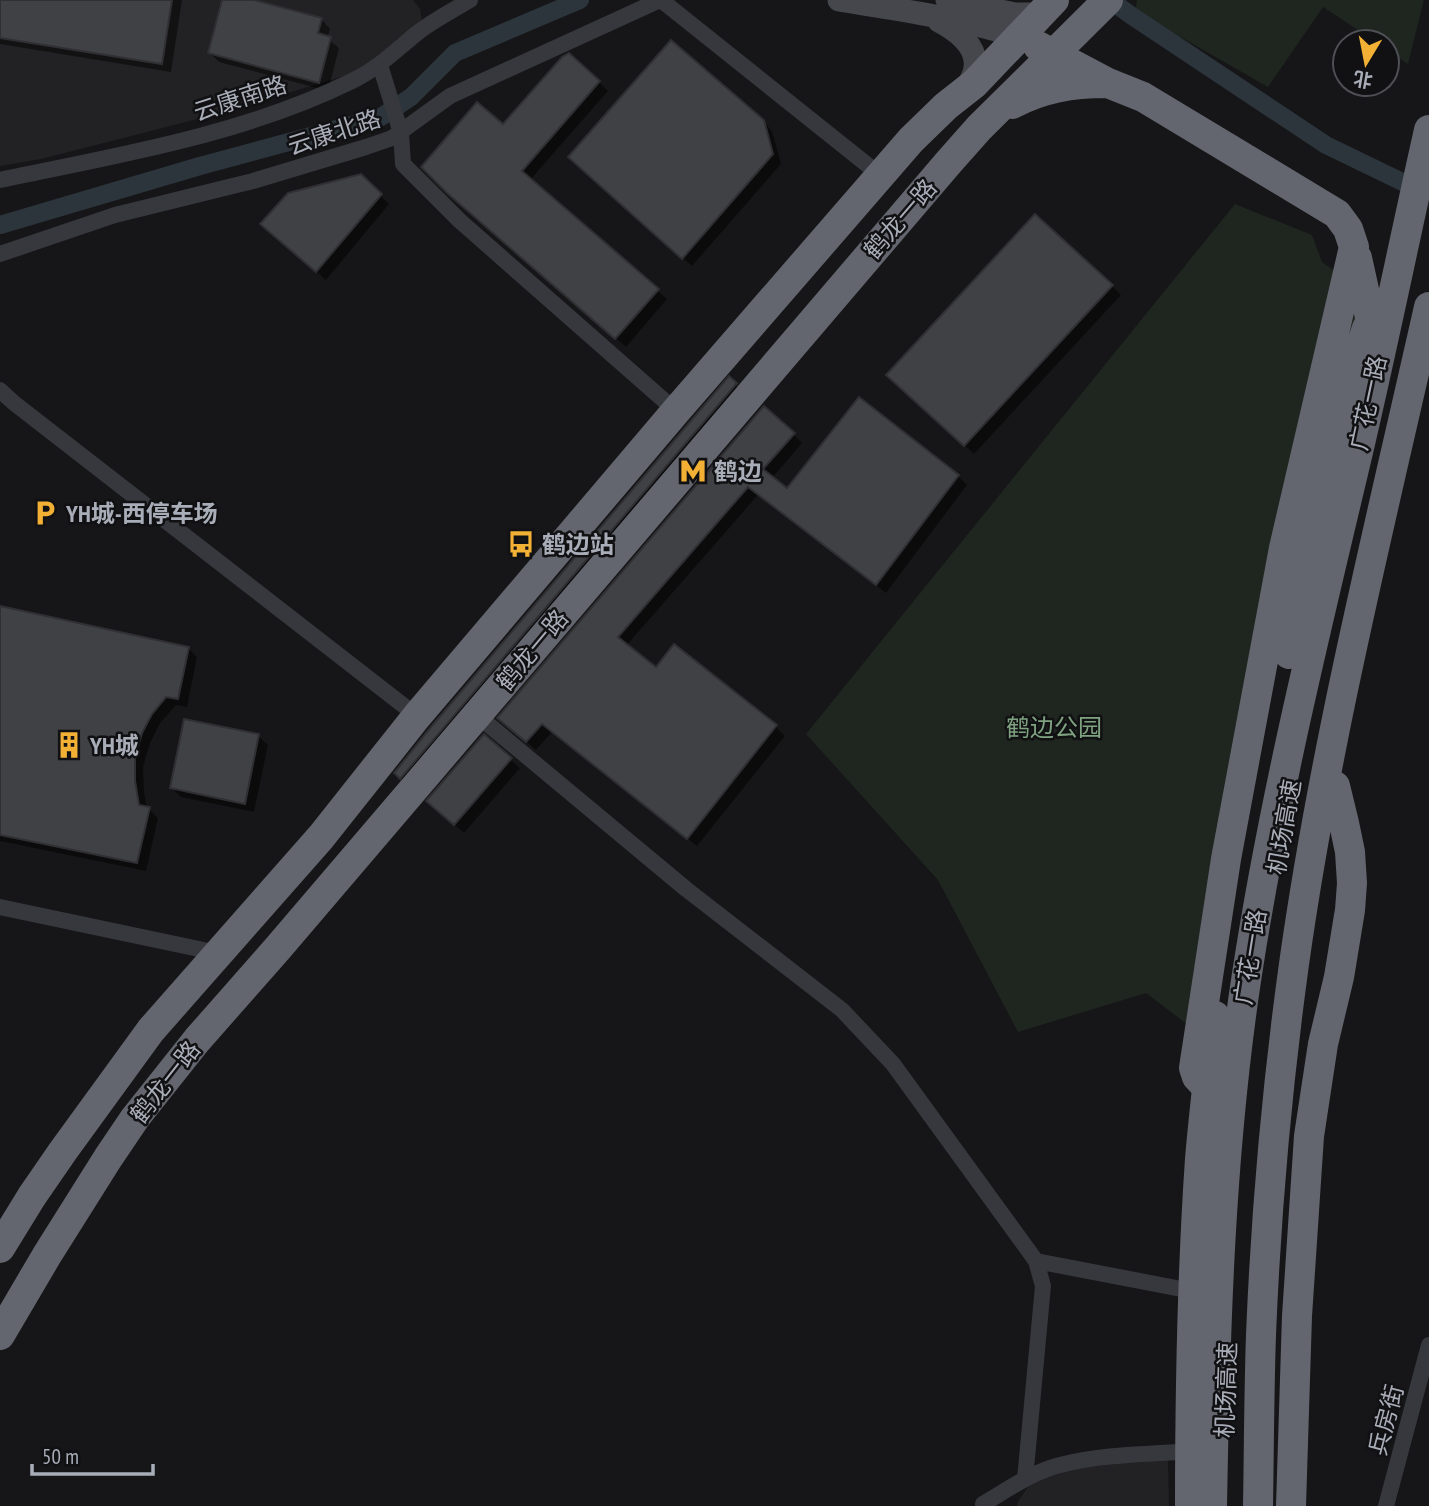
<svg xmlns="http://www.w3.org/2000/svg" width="1429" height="1506" font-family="'PT Sans Narrow','Noto Sans SC',sans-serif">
<rect width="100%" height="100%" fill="#161618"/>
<path fill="#222225" d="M0,0H413L420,9L422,20L418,33L354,73L225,112L41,159L0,166Z
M1168,1460L1169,1506H1017L1019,1500L1028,1487L1042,1478L1069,1470L1110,1463Z"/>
<path fill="#1e261f" d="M1137,0H1424L1408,64L1387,50V42H1376L1323,7L1268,87L1135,11Z
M1235,204L1312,235L1322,262L1363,291L1297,525L1188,1025L1146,993L1018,1032L938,880L806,734Z"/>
<path fill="#0007" d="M0,0H182L171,72L0,44Z
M224,0H247L321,19L330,29L327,38L339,48L328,91L219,62L210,53Z
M599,82L608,91L530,180L667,299L626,347L459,202L503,126Z
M763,121L772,131L781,164L692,266L580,166Z
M380,195L389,204L326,280L272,233Z
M1112,286L1121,295L974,454L897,384Z
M729,379L745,394L410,786L396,773Z
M859,399L958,476L967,485L886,593L758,495L626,646L657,669L675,647L776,727L785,736L697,846L552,732L536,750L509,727L793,434L802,443L772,478L788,491Z
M0,607L188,648L197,657L187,707L176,705L160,723L150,743L143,767L144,792L147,808L149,809L158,818L146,871L0,841Z
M258,736L268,745L254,812L181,797L172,788Z
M484,737L520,768L464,833L438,810Z"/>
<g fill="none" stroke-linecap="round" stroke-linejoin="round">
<path stroke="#2c353c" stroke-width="18" d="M1110,0L1132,16L1326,145L1423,192
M0,225L200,166L381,117L411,97L455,53L580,0"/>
</g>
<path fill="#404145" stroke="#303034" stroke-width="2" d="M0,0H172L162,64L0,38Z
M222,0H254L322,18L318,33L331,37L319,83L208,53Z
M671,40L764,120L773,154L682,259L568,157Z
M569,53L600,81L522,171L659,289L615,339L447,193L421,167L477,102L503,124L562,57Z
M361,174L382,194L316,272L260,224L288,193Z
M1035,214L1113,285L964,446L886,375Z
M729,376L737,383L400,779L394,773L431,727Z
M859,397L959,475L876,585L748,487L618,637L656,667L674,644L777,725L687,839L542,724L526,742L497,718L764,406L795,433L763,469L787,488Z
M0,606L189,647L178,699L166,697L152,714L142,733L135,758V781L139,805L150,807L137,863L0,835Z
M184,719L259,734L245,804L170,788Z
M484,734L512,758L454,825L426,801Z"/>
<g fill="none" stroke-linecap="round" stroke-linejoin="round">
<path stroke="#37383d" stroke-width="16" d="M661,0L880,175
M380,65L401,133L403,164L460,221L676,411
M0,180C119,155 242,135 352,81C377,69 394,52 416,34C432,21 452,11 470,0
M0,254L115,215L253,181L366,147L392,138L450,96L660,0
M0,390L14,403L417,716
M477,715L686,889L842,1010L893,1064L1036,1261L1043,1286L1025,1479
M0,907L218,953
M1036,1261L1197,1292
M983,1504C1007,1490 1032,1472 1060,1465C1103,1454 1149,1454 1194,1451
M1386,1506L1429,1345"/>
<path stroke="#45474d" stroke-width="23" d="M839,0C899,10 961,18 1019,37
M947,0L1015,14H1041
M939,21C956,30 978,46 975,68C974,76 969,83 966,90"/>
<path stroke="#63666e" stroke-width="30" d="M1038,46L1108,83L1143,97L1337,214L1348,229L1354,247L1284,548L1226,859L1194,1068L1197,1077L1219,1100
M1012,104C1042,88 1072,83 1106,83
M1357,258L1370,317
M1289,654L1328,456L1337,417L1367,328
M0,1248L32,1196L63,1151L151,1030L321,837L417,716L676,411L911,140L946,106L974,84L1054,0
M0,1335L47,1255L108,1158L135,1118L197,1040L278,948L948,163L979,128L1108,0
M1212,1506C1215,1328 1220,1150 1247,974C1274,798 1317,625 1358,452C1383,345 1405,237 1429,130
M1258,1506C1259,1449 1259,1392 1261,1335C1266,1211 1277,1087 1294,964C1325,743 1380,525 1429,307
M1291,1506L1297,1316L1309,1136L1323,1044L1339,977L1350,910L1352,883L1350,852L1344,823L1335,786"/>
<path stroke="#63666e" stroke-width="30" d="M1190,1506C1190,1390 1192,1275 1200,1159C1204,1111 1210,1064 1215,1016"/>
</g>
<defs>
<symbol id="metro-bare" viewBox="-9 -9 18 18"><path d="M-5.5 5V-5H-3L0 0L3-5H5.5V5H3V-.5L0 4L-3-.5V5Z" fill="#f2b134" stroke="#111113" stroke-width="2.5" paint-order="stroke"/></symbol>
<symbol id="parking-bare" viewBox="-9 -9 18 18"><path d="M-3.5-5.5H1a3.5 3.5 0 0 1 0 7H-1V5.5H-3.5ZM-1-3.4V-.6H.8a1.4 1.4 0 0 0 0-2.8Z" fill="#f2b134" stroke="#111113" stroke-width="2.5" paint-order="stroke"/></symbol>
<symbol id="bus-bare" viewBox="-9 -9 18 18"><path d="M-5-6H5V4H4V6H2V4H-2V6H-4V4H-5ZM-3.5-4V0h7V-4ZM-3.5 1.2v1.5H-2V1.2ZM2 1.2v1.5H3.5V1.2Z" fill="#f2b134" stroke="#111113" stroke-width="2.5" paint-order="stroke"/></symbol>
<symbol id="building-bare" viewBox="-9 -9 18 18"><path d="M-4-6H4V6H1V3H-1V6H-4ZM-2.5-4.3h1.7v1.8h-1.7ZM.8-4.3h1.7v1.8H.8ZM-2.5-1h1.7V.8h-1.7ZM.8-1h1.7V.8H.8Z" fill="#f2b134" stroke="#111113" stroke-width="2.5" paint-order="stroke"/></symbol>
</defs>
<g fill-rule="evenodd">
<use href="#metro-bare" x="674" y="452" width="38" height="38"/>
<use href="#parking-bare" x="26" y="494" width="38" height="38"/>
<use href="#bus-bare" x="502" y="525" width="38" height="38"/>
<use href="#building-bare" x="50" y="726" width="38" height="38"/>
</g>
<g text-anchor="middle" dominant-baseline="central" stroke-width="5" stroke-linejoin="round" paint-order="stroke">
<g font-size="24" fill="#a8adb8" stroke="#111113">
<text transform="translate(240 98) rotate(-18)">云康南路</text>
<text transform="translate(334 132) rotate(-18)">云康北路</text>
<text transform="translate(900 219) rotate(-49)">鹤龙一路</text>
<text transform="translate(1368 403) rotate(-78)">广花一路</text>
<text transform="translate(532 650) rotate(-50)">鹤龙一路</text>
<text transform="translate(1284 827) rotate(-80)">机场高速</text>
<text transform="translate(1250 957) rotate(-81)">广花一路</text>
<text transform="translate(165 1082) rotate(-52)">鹤龙一路</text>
<text transform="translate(1226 1390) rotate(-88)">机场高速</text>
<text transform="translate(1386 1420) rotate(-75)">兵房街</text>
</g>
<g font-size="24" font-weight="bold" fill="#a8adb8" stroke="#111113" text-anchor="start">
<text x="714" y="471">鹤边</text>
<text x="66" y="513">YH城-西停车场</text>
<text x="542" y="544">鹤边站</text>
<text x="90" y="745">YH城</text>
</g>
<g font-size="24" fill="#7fa381" stroke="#111113">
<text x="1054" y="727">鹤边公园</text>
</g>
</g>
<g transform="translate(1366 63) rotate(190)"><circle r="33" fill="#111113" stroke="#4d4f55" stroke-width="2"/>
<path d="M0-5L12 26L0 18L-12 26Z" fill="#f2b134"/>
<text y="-10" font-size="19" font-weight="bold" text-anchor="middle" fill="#a8adb8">北</text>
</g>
<path d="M32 1464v10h121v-10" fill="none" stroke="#a8adb8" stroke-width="3.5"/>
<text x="42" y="1464" font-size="21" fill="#a8adb8" stroke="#111113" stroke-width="5" paint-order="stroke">50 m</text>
</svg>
